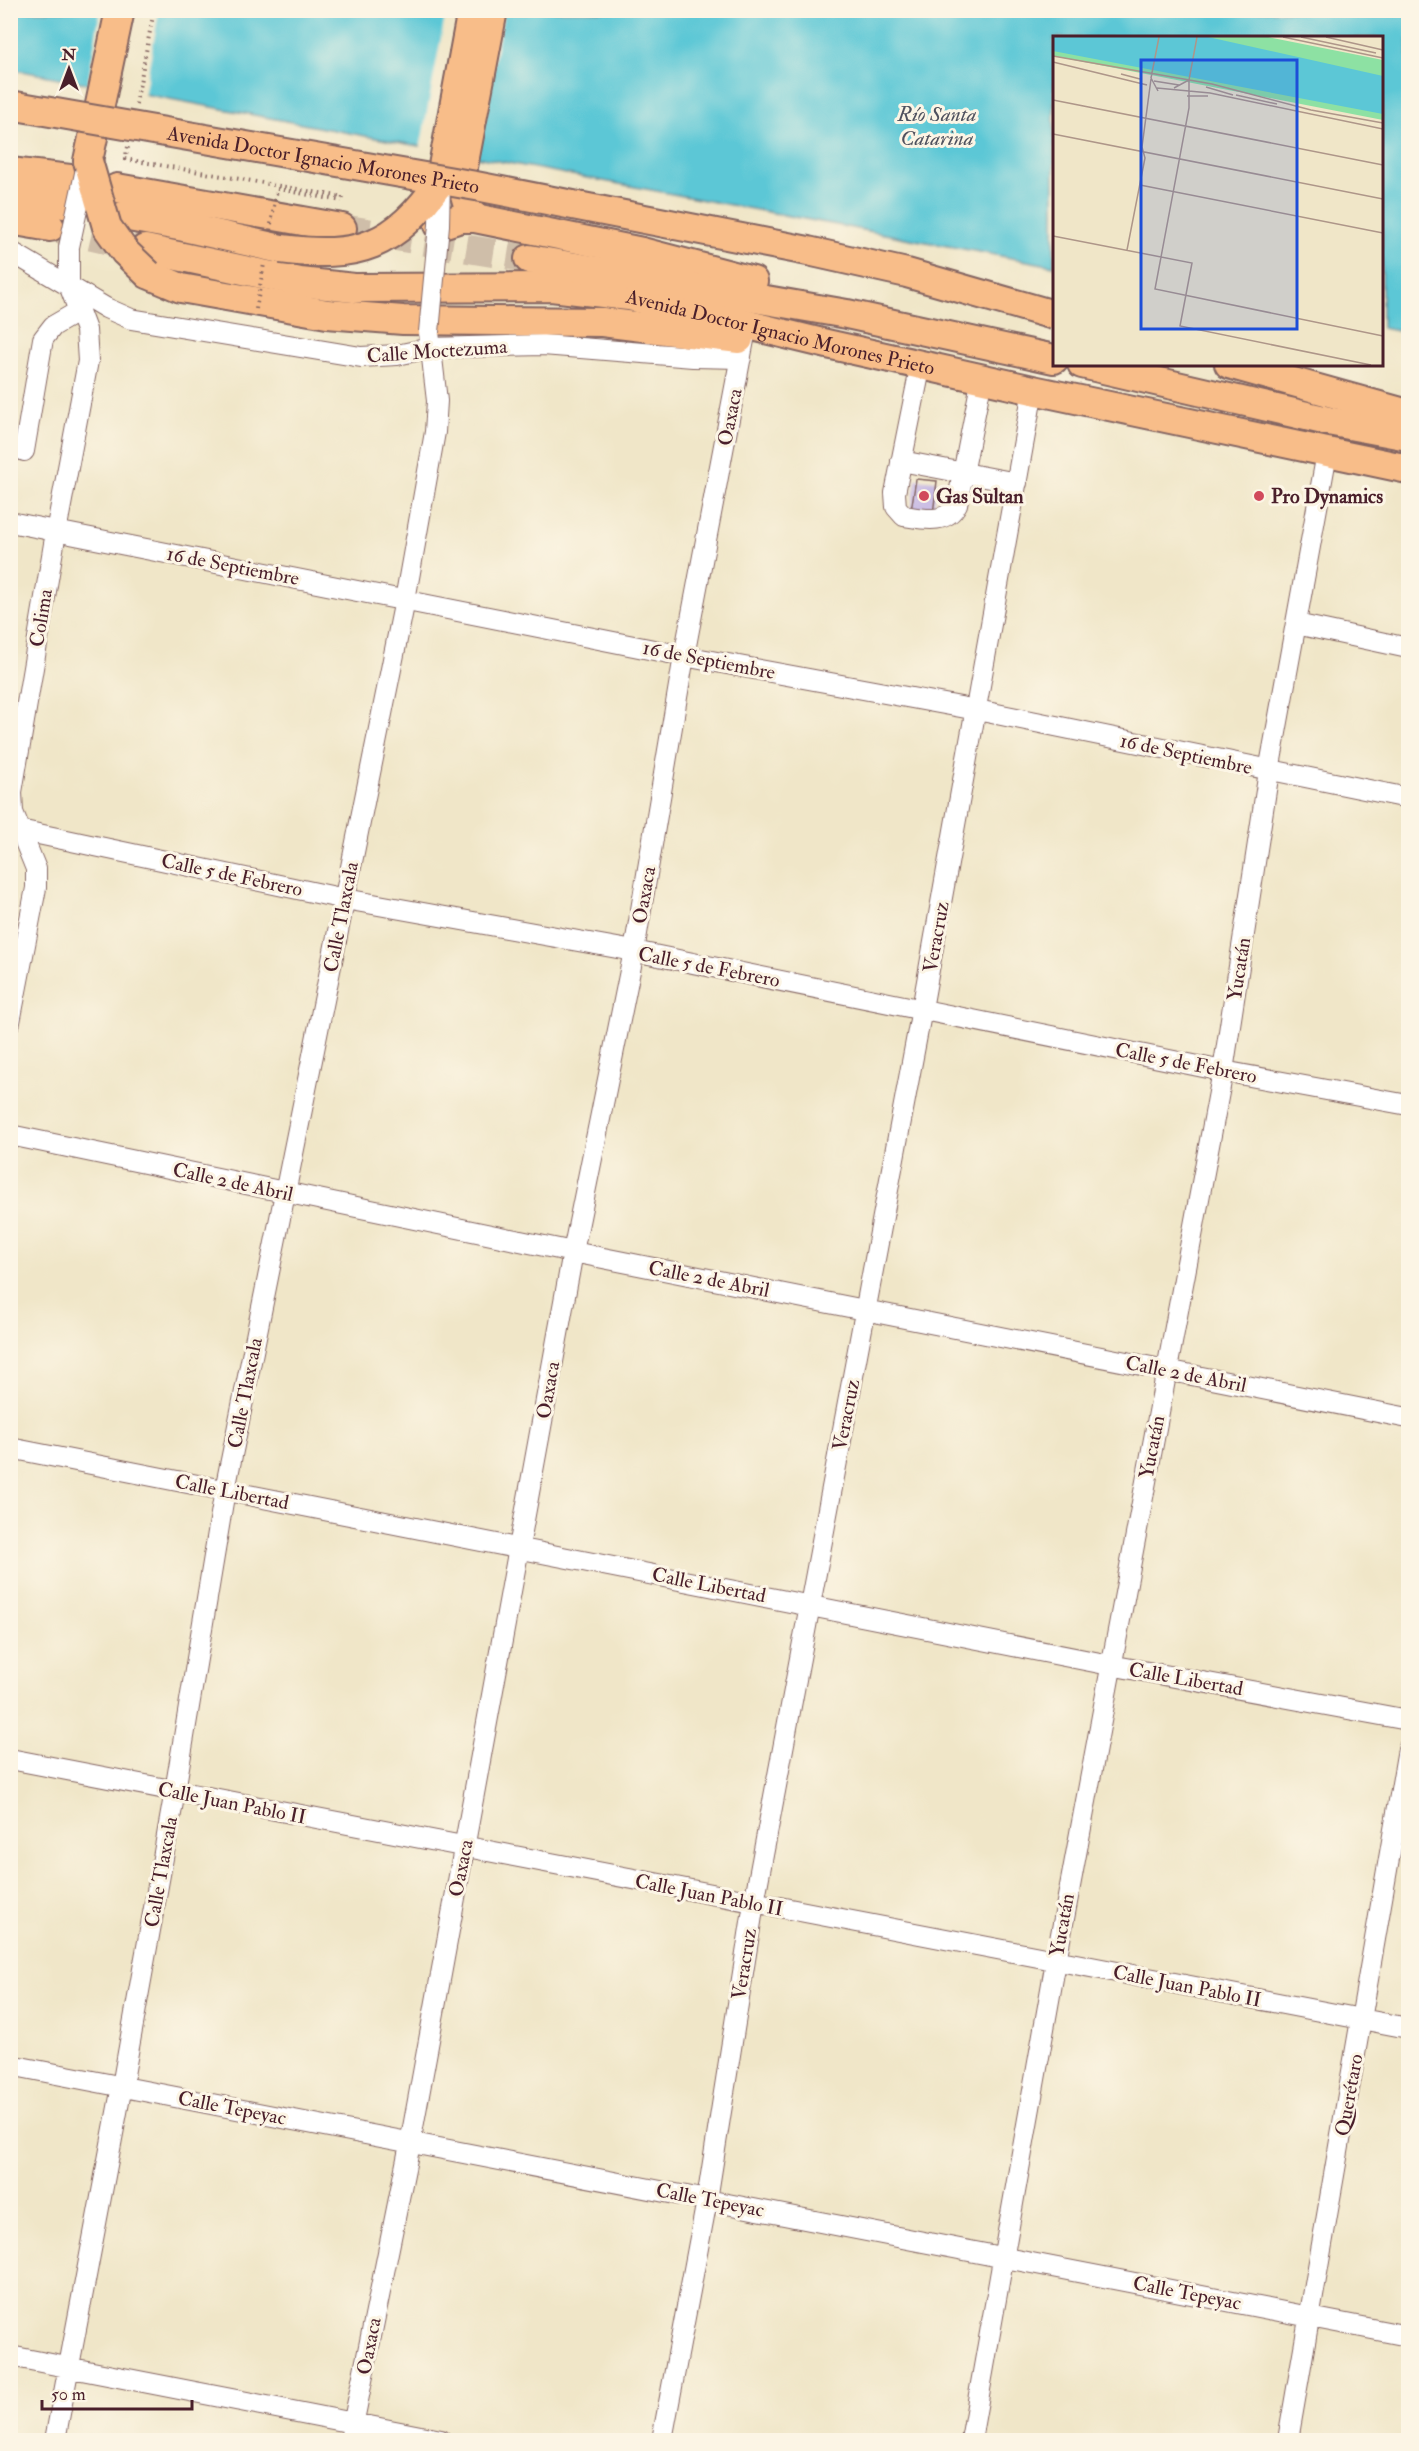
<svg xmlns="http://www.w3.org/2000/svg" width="1419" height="2451" font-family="'IM FELL Double Pica',serif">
<rect width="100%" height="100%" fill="#fcf5e5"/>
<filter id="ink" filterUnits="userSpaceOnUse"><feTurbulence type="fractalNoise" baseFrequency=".0167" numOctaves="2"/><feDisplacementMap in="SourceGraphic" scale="12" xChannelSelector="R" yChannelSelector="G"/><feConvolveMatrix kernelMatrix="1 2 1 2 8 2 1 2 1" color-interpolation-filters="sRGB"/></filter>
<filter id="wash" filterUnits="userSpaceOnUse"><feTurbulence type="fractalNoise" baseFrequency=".008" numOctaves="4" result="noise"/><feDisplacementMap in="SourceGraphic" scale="24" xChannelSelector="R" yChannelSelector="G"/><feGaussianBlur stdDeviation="1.35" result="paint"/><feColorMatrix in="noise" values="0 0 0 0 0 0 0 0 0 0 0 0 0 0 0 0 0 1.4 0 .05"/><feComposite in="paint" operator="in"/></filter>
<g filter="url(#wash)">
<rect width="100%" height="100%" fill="#f0e6c8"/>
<path fill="#5cc7d6" stroke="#537380" stroke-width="1.5" d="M10,11H1408V333L1382,328V38H1054V266L11,69Z"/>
<path fill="#f0e6c8" d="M100,11H159L144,97L87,87Z
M446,11H504L475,160L420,149Z"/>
<g id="blocks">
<path fill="#bbace3" d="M916,479L937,481L933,514L911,511Z"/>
</g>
</g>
<g filter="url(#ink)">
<use href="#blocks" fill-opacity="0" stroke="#846562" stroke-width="1.5"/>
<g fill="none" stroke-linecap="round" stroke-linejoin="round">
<path stroke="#cfbea9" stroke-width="28" stroke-dasharray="28 14" stroke-linecap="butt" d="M50,227L136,247
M342,228L529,259"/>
<defs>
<path id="minor" d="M10,251L106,308L131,319L361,357L397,355L430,348L543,345L693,357L741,358
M921,364L895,493L896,507L904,516C924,519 946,525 957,504L982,378
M24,451L43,339L53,326L79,311
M901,461L1017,483
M10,522L684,656L977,710L1408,798
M1296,624L1408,648
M10,828L345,899L634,951L1223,1071L1408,1105
M10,1022L36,888V869L13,812L12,792L56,532L88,361L86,330L69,285V247
M10,1135L573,1252L1408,1418
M10,1448L1110,1665L1408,1720
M10,1759L1408,2028
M10,2065L1408,2336
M10,2356L441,2440
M55,2440L122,2086L175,1791L225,1490L405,600L435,432L437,401L429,332
M350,2440L410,2144L573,1252L634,951L684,656L744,340
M662,2440L707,2200L754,1903L922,1009L1033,390
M971,2440L1056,1961L1223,1071L1269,771L1327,453
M1288,2440L1408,1749"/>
<g id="highway">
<path d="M88,161L120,10"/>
<path d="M10,172L70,179"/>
<path d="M440,182L472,10"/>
<path d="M117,188L342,228"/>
<path d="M10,197L65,204"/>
<path d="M468,205L463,188V167L493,10"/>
<path d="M123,216L184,227L281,249"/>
<path d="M10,220L50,227"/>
<path d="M439,225L461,218H475L642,252L753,281"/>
<path id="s1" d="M145,249L300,282L354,288L551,287L629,296L827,344L1033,390L1408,469"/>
<path d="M529,259L847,314L1054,359"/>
<path d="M148,274L181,288L327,314L403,320L602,322L739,339"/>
<path d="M1082,364L1328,421L1408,436"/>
<path d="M1229,364L1408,414"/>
</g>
</defs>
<use href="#minor" stroke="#846562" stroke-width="22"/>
<use href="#highway" stroke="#846562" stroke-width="32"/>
<path stroke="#846562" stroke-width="4" stroke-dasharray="1.5 4.5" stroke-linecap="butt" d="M136,104L154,10
M128,147L125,159L343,197L342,201
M277,189L342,201"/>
<use href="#minor" stroke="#fff" stroke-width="20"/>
<use href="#highway" stroke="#f8bd89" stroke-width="28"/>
<defs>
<path id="minor-bridge" d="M69,247L87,164
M429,332L439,225L440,182"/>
<g id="highway-bridge">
<path id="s2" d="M10,105L476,186L808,251L907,273L1054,315"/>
<path d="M88,161L107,227L125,252L148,274"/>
<path d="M281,249C359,259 394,247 440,182"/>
</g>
</defs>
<use href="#minor-bridge" stroke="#846562" stroke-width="22" stroke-linecap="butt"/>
<use href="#highway-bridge" stroke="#846562" stroke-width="32" stroke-linecap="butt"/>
<path stroke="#846562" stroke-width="4" stroke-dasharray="1.5 4.5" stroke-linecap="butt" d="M270,230L277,189
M256,309L264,264"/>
<use href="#minor-bridge" stroke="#fff" stroke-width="20"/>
<use href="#highway-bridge" stroke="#f8bd89" stroke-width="28"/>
</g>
</g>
<g fill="#d1495b" stroke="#fcf5e5" stroke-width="2">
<circle cx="924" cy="496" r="6"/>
<circle cx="1259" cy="496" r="6"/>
</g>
<g text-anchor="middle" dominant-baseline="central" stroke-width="6" stroke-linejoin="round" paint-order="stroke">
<g font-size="20" fill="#4a1f2b" stroke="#fcf5e5">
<text stroke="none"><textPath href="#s2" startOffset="318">Avenida Doctor Ignacio Morones Prieto</textPath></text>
<text stroke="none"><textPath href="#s1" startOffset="644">Avenida Doctor Ignacio Morones Prieto</textPath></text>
<text transform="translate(437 351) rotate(-4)">Calle Moctezuma</text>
<text transform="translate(730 417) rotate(-79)">Oaxaca</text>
<text transform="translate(233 566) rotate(11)">16 de Septiembre</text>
<text transform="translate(41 618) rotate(-81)">Colima</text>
<text transform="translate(709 660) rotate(11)">16 de Septiembre</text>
<text transform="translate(1186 754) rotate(12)">16 de Septiembre</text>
<text transform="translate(232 875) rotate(12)">Calle 5 de Febrero</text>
<text transform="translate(644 895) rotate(-80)">Oaxaca</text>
<text transform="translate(341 917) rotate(-79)">Calle Tlaxcala</text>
<text transform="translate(936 937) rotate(-80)">Veracruz</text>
<text transform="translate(709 967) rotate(11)">Calle 5 de Febrero</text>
<text transform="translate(1239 969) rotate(-81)">Yucatán</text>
<text transform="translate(1186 1063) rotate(11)">Calle 5 de Febrero</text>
<text transform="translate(233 1182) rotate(12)">Calle 2 de Abril</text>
<text transform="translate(709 1279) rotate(11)">Calle 2 de Abril</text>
<text transform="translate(1186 1374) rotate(11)">Calle 2 de Abril</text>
<text transform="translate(548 1390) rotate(-80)">Oaxaca</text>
<text transform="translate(245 1393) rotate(-79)">Calle Tlaxcala</text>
<text transform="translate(846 1415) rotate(-79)">Veracruz</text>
<text transform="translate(1152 1447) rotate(-79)">Yucatán</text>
<text transform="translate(232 1492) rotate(11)">Calle Libertad</text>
<text transform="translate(709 1585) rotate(11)">Calle Libertad</text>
<text transform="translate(1186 1679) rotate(10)">Calle Libertad</text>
<text transform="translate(232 1803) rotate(11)">Calle Juan Pablo II</text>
<text transform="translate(461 1868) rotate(-79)">Oaxaca</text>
<text transform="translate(161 1872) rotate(-80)">Calle Tlaxcala</text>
<text transform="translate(709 1895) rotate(11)">Calle Juan Pablo II</text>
<text transform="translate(1062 1925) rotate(-80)">Yucatán</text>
<text transform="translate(744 1964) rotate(-81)">Veracruz</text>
<text transform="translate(1187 1986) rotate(11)">Calle Juan Pablo II</text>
<text transform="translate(1349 2095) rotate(-80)">Querétaro</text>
<text transform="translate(232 2108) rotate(11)">Calle Tepeyac</text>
<text transform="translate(710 2200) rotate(11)">Calle Tepeyac</text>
<text transform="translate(1187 2293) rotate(11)">Calle Tepeyac</text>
<text transform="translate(369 2346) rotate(-79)">Oaxaca</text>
</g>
<g font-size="20" font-weight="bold" fill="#4a1f2b" stroke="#fcf5e5" text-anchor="start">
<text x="936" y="496">Gas Sultan</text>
<text x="1271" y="496">Pro Dynamics</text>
</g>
<g font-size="21" font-style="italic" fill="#4f515e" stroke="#fcf5e5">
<text x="937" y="114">Río Santa<tspan x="937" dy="24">Catarina</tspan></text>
</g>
</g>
<g transform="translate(1053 36)">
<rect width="330" height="330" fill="#f0e6c8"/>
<path d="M0,1H215L330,24V84L0,20Z" fill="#8de1a3"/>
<path d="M0,1H155L330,40V78L0,15Z" fill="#5cc7d6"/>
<path fill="none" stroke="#ae9689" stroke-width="1.5" d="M230,1L330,22M248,1L323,17M273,1L330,14M0,20L159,48L258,74L330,87M0,26L94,49M68,38L87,43M101,45L126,49M136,45V72L102,253L330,300M153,51L180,59M104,52L157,57L330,93M121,52L136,44L144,1M105,55L98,42L106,1M183,59L224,68M134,60H155M0,64L330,129M0,98L330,163M87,149L330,197M0,200L139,227L127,290L318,329M74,214L92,122L89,111L98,43"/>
<path fill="#1d4ed8" fill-opacity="0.15" stroke="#1d4ed8" stroke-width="3" d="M88,24H244V293H88Z"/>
<rect width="330" height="330" fill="none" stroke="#4a1f2b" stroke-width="3"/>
</g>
<rect width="1419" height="2451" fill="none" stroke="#fcf5e5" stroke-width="36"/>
<g transform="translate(69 69)" stroke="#fcf5e5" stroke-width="4.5" paint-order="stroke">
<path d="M0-4.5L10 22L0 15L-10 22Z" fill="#4a1f2b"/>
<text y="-9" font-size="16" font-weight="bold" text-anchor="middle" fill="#4a1f2b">N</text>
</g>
<path d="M42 2400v9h150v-9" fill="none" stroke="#4a1f2b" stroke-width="3"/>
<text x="51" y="2400" font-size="18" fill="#4a1f2b" stroke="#fcf5e5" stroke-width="4.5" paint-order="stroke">50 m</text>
</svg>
